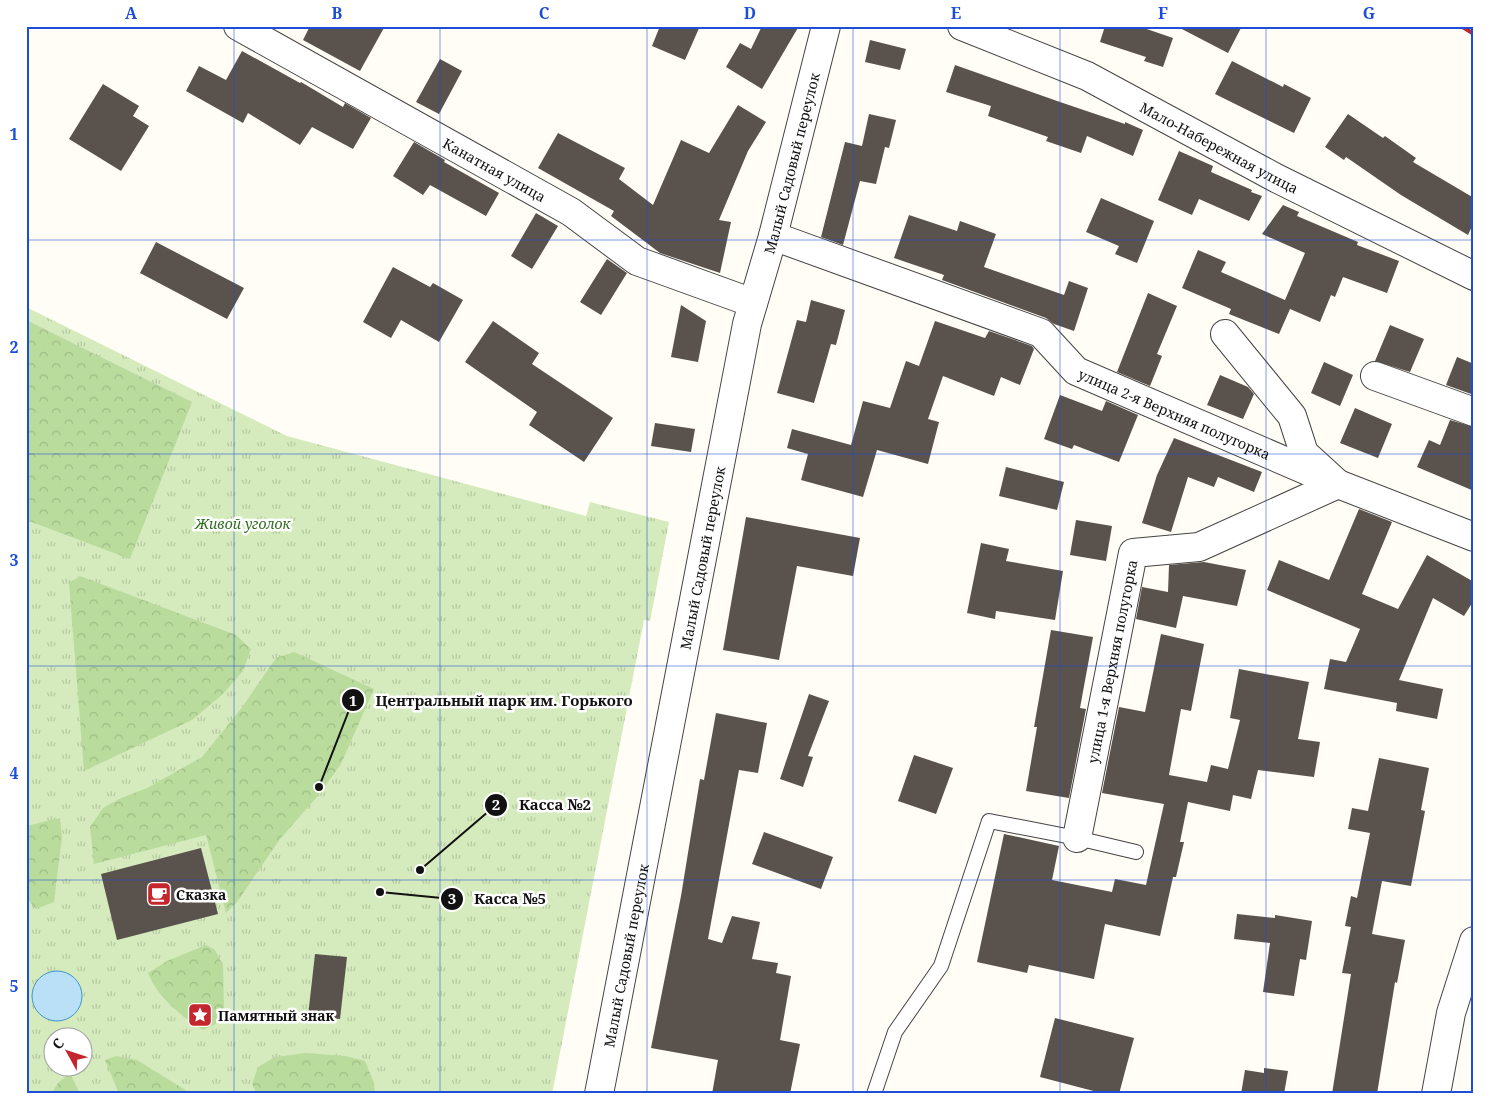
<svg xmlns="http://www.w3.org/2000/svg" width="1500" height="1120" font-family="'Noto Serif',serif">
<defs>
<pattern id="grass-tufts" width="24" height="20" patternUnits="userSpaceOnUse" patternTransform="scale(1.25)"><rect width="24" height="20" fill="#d5ebbd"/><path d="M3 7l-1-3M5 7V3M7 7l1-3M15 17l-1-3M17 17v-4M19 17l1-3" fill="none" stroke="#b6c8a1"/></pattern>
<pattern id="forest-crowns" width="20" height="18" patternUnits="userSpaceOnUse" patternTransform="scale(1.25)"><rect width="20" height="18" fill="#b9dc9c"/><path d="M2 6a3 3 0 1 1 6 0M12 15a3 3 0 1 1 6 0" fill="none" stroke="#9ebc85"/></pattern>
</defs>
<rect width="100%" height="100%" fill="#fffdf5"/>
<path fill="url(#grass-tufts)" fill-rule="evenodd" d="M26,307L287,436L586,516L590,502L669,522L650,621L644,620L552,1094H26ZM52,1038H82V1068H52Z"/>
<path fill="url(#forest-crowns)" d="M26,320L192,402L130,559L26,520Z
M80,576L236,635L251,649L243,671L223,694L192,720L84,771L69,583Z
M294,652L374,689L341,764L317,797L280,839L237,902L226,913L206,835L94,864L90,827L103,808L119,799L147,788L202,757L240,710L276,658Z
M60,818L62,837L54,902L36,909L26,897V826Z
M206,945L215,950L223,965L224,1007L216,1024L203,1030C181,1016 158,998 148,973L167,961Z
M306,1053L345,1056L365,1061L374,1083L375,1094H257L252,1084L258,1067L275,1057Z
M116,1056L137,1060L192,1094H119L105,1060Z
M70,1073L80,1094H51L58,1083Z"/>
<path fill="#b9e0f7" stroke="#3f96cf" d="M32 996a25 25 0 1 1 50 0a25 25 0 1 1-50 0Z"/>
<path fill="#5a524d" d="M310,26H385L360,71L303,40Z
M660,26H700L685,60L652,46Z
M762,26H799L762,89L726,67L740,43L751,49Z
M1105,26H1138L1173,38L1163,67L1144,61L1146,57L1100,42Z
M1176,26H1242L1228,53Z
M870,40L906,49L900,70L865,62Z
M242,51L300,83L301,82L343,107L345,103L371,118L353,149L312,127L300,145L248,113L243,123L186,91L199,66L226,80Z
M440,59L462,71L439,114L416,102Z
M1232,61L1283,87L1284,84L1311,98L1294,133L1215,94Z
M955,65L1060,102L1125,124V122L1143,130L1133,156L1087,136L1081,153L1046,141L1048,137L988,116L991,106L946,92Z
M103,84L139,106L133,116L149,126L121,171L69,139Z
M738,105L766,122L748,151L719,220L731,222L720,273L660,253L611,216L614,211L538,168L558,133L625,168L619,179L653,205L681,140L709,153Z
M869,114L896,120L889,148L885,147L876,184L860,181L843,245L821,237L845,142L862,146Z
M1348,114L1383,138L1385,136L1416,158L1413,162L1474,198V222L1468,235L1401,195L1346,157L1344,160L1325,147Z
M414,142L445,160L444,162L499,193L486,216L430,185L423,195L393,176Z
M1179,151L1213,166L1211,172L1252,190L1251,192L1262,196L1249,221L1199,199L1192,215L1158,200Z
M1101,198L1154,221L1137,263L1115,254L1119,246L1086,232Z
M1283,205L1299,212L1297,216L1358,242L1357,245L1399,261L1387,293L1343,277L1335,297L1331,295L1320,322L1290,309L1279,334L1229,314L1231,309L1182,288L1198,250L1226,262L1221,272L1285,300L1305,253L1262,234Z
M536,213L558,226L532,269L511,256Z
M909,215L957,231L960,221L996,234L984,267L1064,295L1069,281L1088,288L1074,331L1054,324L1046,318L942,280L944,275L894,258Z
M156,242L244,288L227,319L140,273Z
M607,259L627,273L601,315L580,302Z
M393,267L430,287L433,283L463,300L439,342L401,320L391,338L363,322Z
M1148,293L1177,306L1157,354L1162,356L1150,386L1117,372Z
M811,300L845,310L836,345L831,344L814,403L777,393L797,320L806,322Z
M681,305L706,321L698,362L671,357Z
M493,321L539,353L532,364L613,418L584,462L529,425L537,412L465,362Z
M935,321L985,338L989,331L1032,346L1034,349L1020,385L1001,377L994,396L943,376L928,419L939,422L928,464L877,450L863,497L801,480L808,454L787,448L792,429L851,445L863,401L890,408L906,361L919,366Z
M1390,325L1424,339L1410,372L1375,361Z
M1457,357L1474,364V395L1446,385Z
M1324,362L1353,375L1340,406L1311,393Z
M1220,375L1248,387L1254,394L1243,419L1207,405Z
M1060,395L1102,411L1106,401L1138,415L1119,462L1074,445L1072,449L1044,439Z
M1355,408L1392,424L1378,458L1340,443Z
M1450,420L1474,427V491L1417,467L1429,440L1440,445Z
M655,423L695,429L691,452L651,446Z
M1174,438L1262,472L1254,492L1218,477L1214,487L1188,477L1171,532L1142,523L1157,475Z
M1006,467L1064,482L1057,510L999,496Z
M1359,509L1392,522L1362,594L1398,609L1427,555L1474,582V600L1464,616L1433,598L1399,680L1443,689L1437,719L1396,711L1397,703L1324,689L1330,659L1346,662L1360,629L1267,590L1279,560L1329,580Z
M746,517L860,538L853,576L797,566L779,660L723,650Z
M1076,520L1112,526L1106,561L1070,555Z
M981,543L1009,549L1006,561L1063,571L1055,620L996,611L995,619L967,613Z
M1204,562L1246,570L1237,606L1183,596L1176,628L1136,619L1142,587L1168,592L1169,565Z
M1051,630L1093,637L1080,708L1086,709L1069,798L1026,791L1037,727H1034Z
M1161,634L1204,644L1191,711L1181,709L1169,775L1207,782L1211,765L1228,769L1240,720L1230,718L1239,669L1309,682L1298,739L1320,742L1314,777L1258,770L1251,799L1233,795L1230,811L1188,802L1180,842H1184L1176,877H1173L1160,936L1105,924L1094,979L1029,965L1027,973L977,962L1004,834L1059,846L1052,880L1112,892L1115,879L1146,885L1164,804L1102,793L1119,707L1145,712Z
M809,694L829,701L808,756L813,757L803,787L780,779Z
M716,713L767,723L758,773L739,770L708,939L722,943L732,916L760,922L752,959L778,963L776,973L791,976L780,1040L800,1044L790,1094H712L718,1060L651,1048L681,896L700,779L704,780Z
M914,755L953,768L936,814L898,801Z
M1379,758L1429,768L1421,810L1425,811L1411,886L1382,881L1372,934L1405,940L1397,983L1395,982L1377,1094H1332L1351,974L1342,973L1351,927L1345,926L1351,896L1357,898L1370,833L1348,829L1352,808L1368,811Z
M764,832L833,857L821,889L752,864Z
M201,848L218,914L117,940L101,874Z
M1237,914L1275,918V915L1312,921L1306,960L1300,959L1294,996L1263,992L1270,943L1234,939Z
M315,954L347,957L340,1019L308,1016Z
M1055,1018L1134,1038L1119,1094H1105L1040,1077Z
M1264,1068L1288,1071L1284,1094H1241L1245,1070L1264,1073Z"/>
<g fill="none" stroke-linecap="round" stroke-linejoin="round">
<defs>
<path id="lane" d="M874,1094L895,1032L941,966L989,821L1077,838L1136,852"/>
<g id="street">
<path id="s1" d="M238,26L571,212L637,261L753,303"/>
<path id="s2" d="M962,26L1087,76L1276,178L1474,276"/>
<path id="s3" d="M773,236L1041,333L1076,371L1338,484L1474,537"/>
<path d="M1375,376L1474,412"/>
<path id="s4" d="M1077,838L1133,553L1199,547L1338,484L1304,453L1292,416L1225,334"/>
<path id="s5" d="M599,1094L747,324L773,236L826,26"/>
<path d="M1436,1094L1451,1013L1474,941"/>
</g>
</defs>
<use href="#lane" stroke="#444" stroke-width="16"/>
<use href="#street" stroke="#444" stroke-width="30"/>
<use href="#lane" stroke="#fff" stroke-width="14"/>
<use href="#street" stroke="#fff" stroke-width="28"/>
<path stroke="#c4262e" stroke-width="4" d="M1461,26L1474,34"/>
</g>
<path fill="none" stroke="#1d4ed8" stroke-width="1" stroke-opacity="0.55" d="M234,26V1094M440,26V1094M647,26V1094M853,26V1094M1060,26V1094M1266,26V1094M26,240H1474M26,454H1474M26,666H1474M26,880H1474"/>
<defs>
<symbol id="cafe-square" viewBox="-11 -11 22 22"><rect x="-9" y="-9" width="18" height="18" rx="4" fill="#c4262e" stroke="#fff"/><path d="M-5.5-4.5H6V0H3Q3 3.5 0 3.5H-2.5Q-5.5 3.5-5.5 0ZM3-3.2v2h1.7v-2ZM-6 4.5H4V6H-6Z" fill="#fff"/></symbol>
<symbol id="sight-square" viewBox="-11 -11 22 22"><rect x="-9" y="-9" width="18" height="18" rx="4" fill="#c4262e" stroke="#fff"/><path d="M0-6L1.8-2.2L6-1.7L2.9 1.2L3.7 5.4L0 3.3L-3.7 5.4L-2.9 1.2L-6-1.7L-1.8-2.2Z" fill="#fff"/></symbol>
</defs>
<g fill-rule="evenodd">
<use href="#cafe-square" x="145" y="880" width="28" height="28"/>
<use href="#sight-square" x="186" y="1001" width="28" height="28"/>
</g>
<g text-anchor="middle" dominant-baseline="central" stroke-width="5" stroke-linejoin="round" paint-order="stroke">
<g font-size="14" fill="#111" stroke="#fff">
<text stroke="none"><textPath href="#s2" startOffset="285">Мало-Набережная улица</textPath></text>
<text stroke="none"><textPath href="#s5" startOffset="951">Малый Садовый переулок</textPath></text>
<text stroke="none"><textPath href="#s1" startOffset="294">Канатная улица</textPath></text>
<text stroke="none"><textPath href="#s3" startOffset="444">улица 2-я Верхняя полугорка</textPath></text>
<text stroke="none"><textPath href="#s5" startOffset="546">Малый Садовый переулок</textPath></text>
<text stroke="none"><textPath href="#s4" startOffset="180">улица 1-я Верхняя полугорка</textPath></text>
<text stroke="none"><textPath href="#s5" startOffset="141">Малый Садовый переулок</textPath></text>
</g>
<g font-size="14" font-style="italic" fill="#2f6b1f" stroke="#fff">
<text x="243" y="523">Живой уголок</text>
</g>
<g font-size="14" font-weight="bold" fill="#111" stroke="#fff" text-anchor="start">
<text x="176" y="894">Сказка</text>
<text x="218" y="1015">Памятный знак</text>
</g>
</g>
<path fill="none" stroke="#111" stroke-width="2" d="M319 787L353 700M420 870L496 805M380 892L452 899"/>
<g fill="#111" stroke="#fff" stroke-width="2">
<circle cx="319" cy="787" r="5"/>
<circle cx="420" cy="870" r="5"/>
<circle cx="380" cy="892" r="5"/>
<circle cx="353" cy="700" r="12"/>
<circle cx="496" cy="805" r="12"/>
<circle cx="452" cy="899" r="12"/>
</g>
<g font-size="15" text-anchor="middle" font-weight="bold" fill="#fff">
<text x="353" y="706">1</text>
<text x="496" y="810">2</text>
<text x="452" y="904">3</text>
</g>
<g font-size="15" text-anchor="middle" font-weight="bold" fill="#111" stroke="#fff" stroke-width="5" stroke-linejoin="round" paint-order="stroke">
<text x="504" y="706">Центральный парк им. Горького</text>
<text x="555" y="810">Касса №2</text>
<text x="510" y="904">Касса №5</text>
</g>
<rect width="1500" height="1120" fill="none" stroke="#ffffff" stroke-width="55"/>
<g transform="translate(68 1052) rotate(310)"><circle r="24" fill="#ffffff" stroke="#a0a0a0"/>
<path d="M0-4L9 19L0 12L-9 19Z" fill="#c4262e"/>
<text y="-8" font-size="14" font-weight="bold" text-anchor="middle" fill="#111111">С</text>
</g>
<rect x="28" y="28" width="1444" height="1064" fill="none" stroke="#1d4ed8" stroke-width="2"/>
<g font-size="16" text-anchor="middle" font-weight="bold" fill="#1d4ed8">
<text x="131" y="19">A</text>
<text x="337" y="19">B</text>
<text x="544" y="19">C</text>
<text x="750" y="19">D</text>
<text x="956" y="19">E</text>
<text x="1163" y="19">F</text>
<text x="1369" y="19">G</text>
<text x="14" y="140">1</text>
<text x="14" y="353">2</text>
<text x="14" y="566">3</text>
<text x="14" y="779">4</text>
<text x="14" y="992">5</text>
</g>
</svg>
